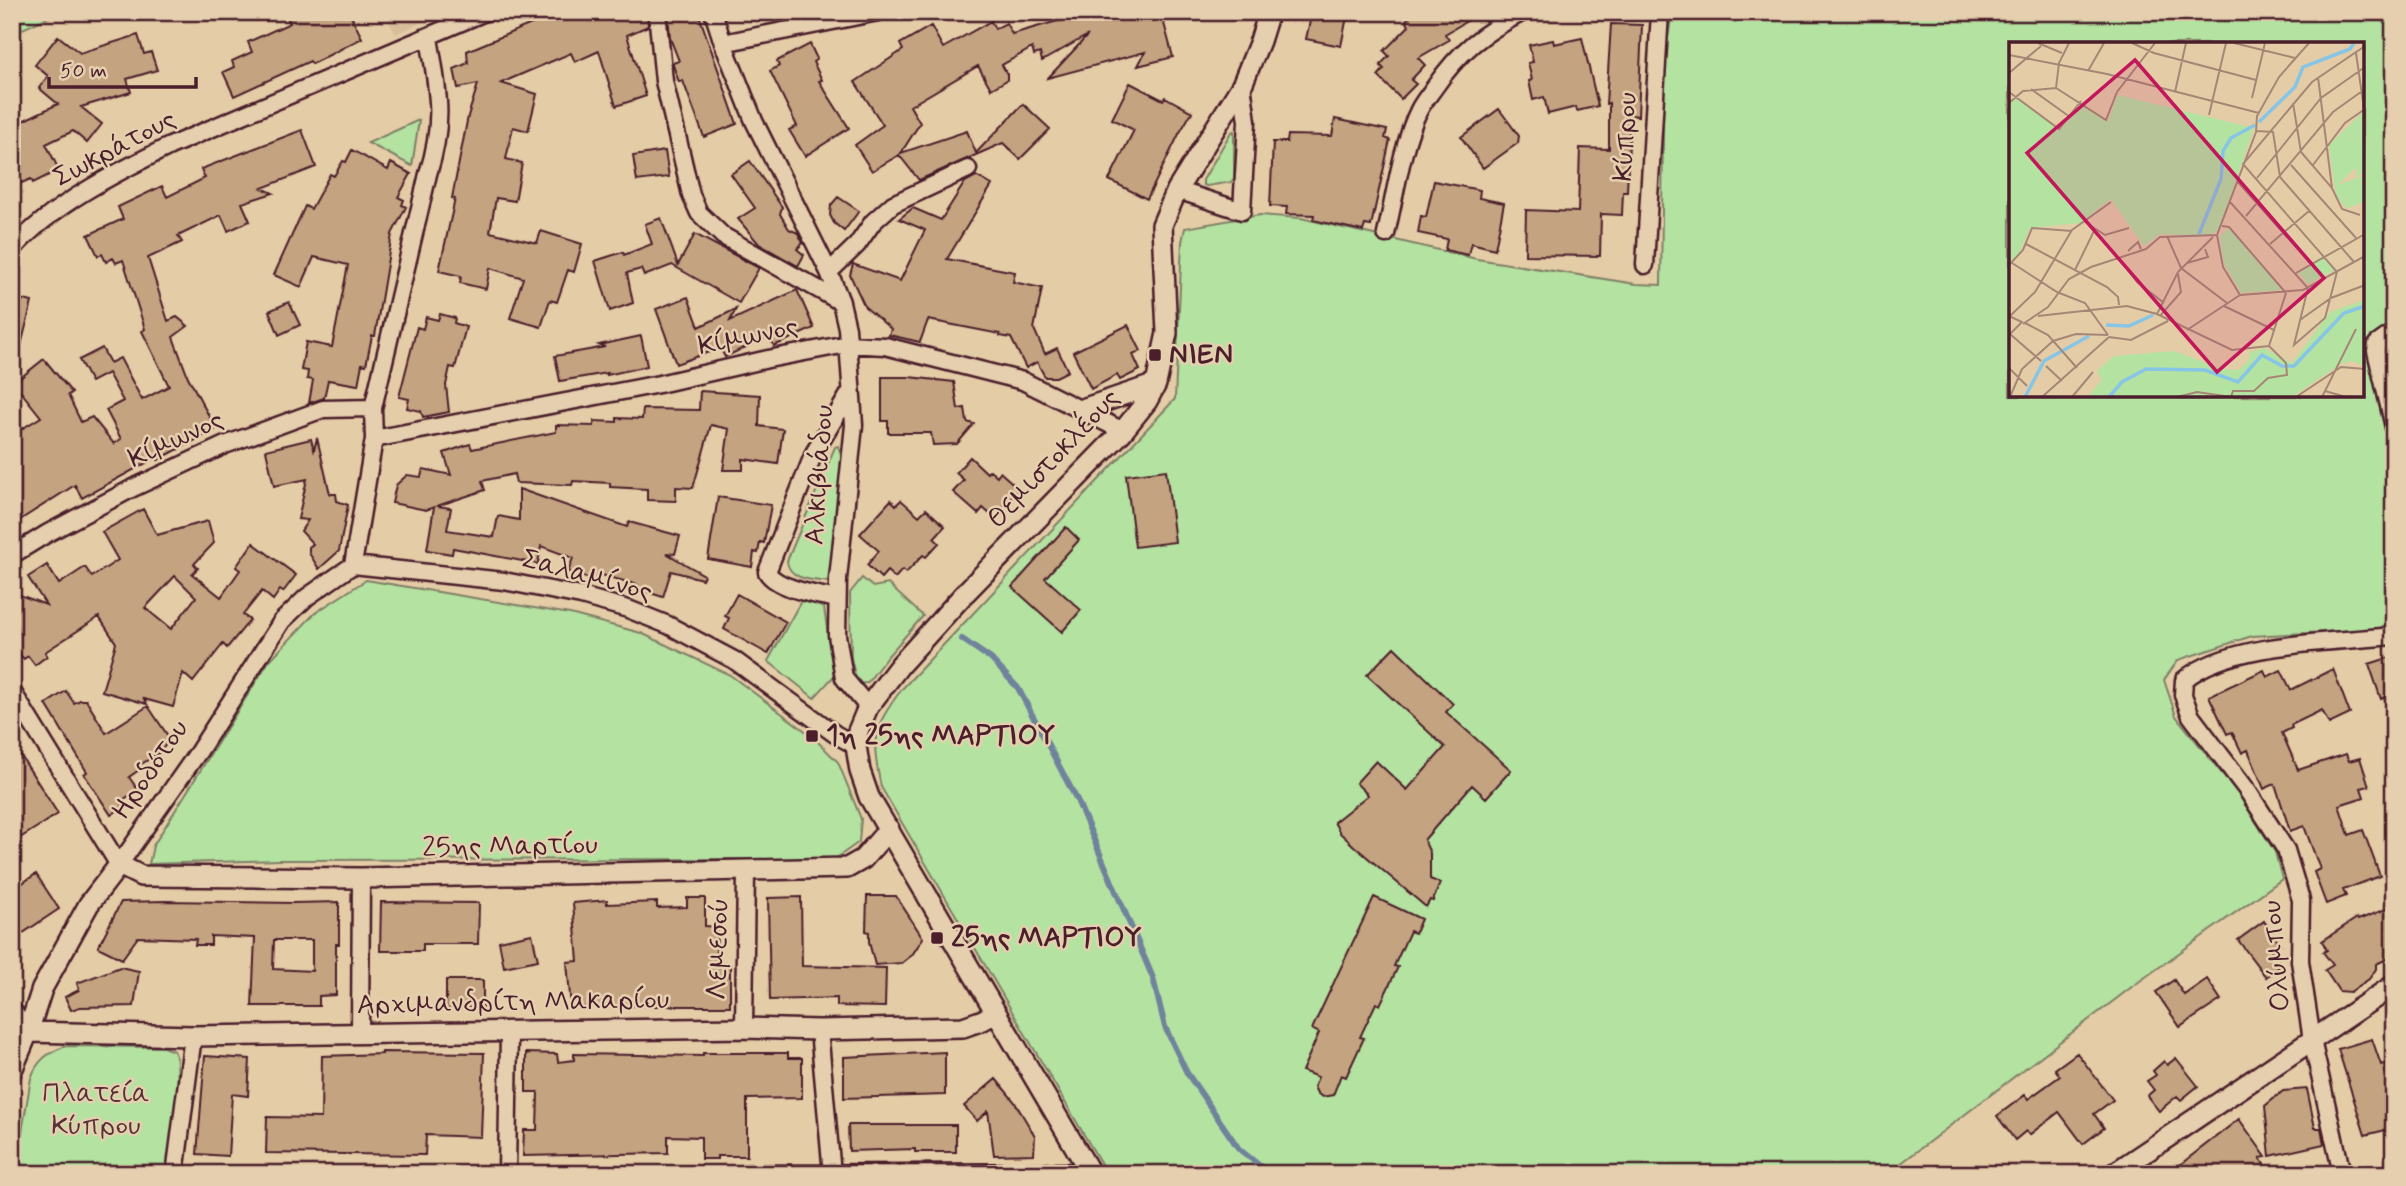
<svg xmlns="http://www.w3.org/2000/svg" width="2406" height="1186" font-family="Mynerve,sans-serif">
<rect width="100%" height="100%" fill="#e4cca7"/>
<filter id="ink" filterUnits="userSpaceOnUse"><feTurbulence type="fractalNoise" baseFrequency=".0143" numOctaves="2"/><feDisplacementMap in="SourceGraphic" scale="14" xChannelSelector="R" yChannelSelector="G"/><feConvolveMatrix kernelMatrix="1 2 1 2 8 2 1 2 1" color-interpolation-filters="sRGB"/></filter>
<g filter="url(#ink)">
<path fill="#d7bd9a" d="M383,12H442L396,34Z
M2394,340V391L2385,353L2386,346Z"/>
<path fill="#b4e2a1" stroke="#7f8066" stroke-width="2" fill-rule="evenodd" d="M12,12H59L12,34Z
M1672,12H2394V323L2372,336L2369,359L2394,455V626L2362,630L2252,636L2178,660L2164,680L2176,716L2239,795L2275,852L2282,879L2133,986L1887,1174H1107L881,787C871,739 872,730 901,690L1175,399L1182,242L1185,228L1260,215L1301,218L1477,259L1636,284L1661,285L1664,63ZM2010,44H2362V396H2010Z
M419,120L412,166L368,143Z
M1234,131V178L1231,182L1207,186L1203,185V180L1231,132Z
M838,446L843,461L830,582C815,580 789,581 787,561L835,447Z
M862,578L873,587L888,584L923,616L887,657L867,683L857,684L851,658L850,593Z
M366,580L570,614L641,633L730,675L812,736L838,762L861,819L859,842L835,859L281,860L149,864L153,846L269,661L315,613Z
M802,599L824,608L834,676L814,698L768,661Z
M66,1046L163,1047L174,1051C184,1071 170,1148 167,1174H15L31,1078C38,1059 48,1053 66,1046Z"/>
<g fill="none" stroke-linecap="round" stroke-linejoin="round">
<path stroke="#6f839c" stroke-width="6" d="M962,639L991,659L1018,688L1077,800L1153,978L1165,1027L1187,1073L1239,1149L1270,1174"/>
</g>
<path fill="#c4a381" stroke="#4a1f2b" stroke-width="2" fill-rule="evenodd" d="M285,12H349L362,38L312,64L310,61L234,96L223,72L234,67L232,61L252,52L248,42L290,23Z
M560,12H647L648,26L627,35L646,96L616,106L599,51L575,62L571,53L501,83L537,94L528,131L513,127L506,159L522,163L515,201L496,198L490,232L537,243L541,231L582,244L574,272L568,270L557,302L550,300L541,327L510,318L523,278L490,268L486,289L460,283L461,276L439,271L455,199L452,198L468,116L478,84L458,88L454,69L468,63L467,51Z
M672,12H698L737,124L704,137L683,81L679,82L673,65V63L679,61L670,38L668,14Z
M1109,12H1128L1118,19L1143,12H1161L1173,57L1138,66L1145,52L1048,78L1088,35L1042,61L1040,53L1034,55L1032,48L1002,65L1007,74V80L991,89L978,66L910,106L920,123L901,153L967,131L976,153L1023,104L1050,129L1020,159L1003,143L919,180L899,155L872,171L855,145L883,125L855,82L903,50L900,44L931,26L943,48L991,21L995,29L1006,23L1012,34L1082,14L1083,20Z
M1312,12H1348L1341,46L1306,39Z
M1417,12H1482L1445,34L1449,40L1418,58L1425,65L1411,80L1416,84L1401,99L1378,76L1384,69L1380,65L1389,56L1384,51L1409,26L1406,20Z
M1611,24L1642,25L1638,116L1630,115L1627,192H1623L1622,215L1601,214L1600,256L1525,255L1526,210L1578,212L1580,148L1609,149V103L1606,104Z
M138,35L144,54L151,52L157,70L127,79L131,92L81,107L102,124L87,143L73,131L46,144L59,170L33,183L31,179L12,187V126L58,104L39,88L48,76L35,65L58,36L80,53Z
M1582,38L1598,106L1577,111L1576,107L1548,114L1544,97L1533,100L1529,81L1532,80L1528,63L1533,62L1529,45L1553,40L1554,44Z
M810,44L817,59L813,62L822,80L819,81L849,128L805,156L789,130L797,126L770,71L779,66L777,61Z
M1130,83L1163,100L1165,97L1192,112L1179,134L1147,199L1109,180L1134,130L1112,119Z
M1499,109L1519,136L1518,143L1483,168L1461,137Z
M1335,119L1387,130L1385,138L1390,140L1371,226L1365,225L1363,231L1313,220L1314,215L1286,214L1287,207L1270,206L1273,142H1287L1288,135L1332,136Z
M302,130L316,167L262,188L273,193L242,203L250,221L228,231L221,215L178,236L182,242L148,258L168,321L177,317L188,326L173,337L188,377L216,429L158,460L157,457L82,498L75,485L12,525V435L41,417L14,383L44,359L72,393L68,395L81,422L92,417L114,444L121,439L106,410L123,401L108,373L91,382L79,360L102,348L110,363L120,358L142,400L169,386L142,331L145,329L123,260L116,263L113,258L106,262L102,254L98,256L88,235L123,219L118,207L162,186L167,197L205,178L201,169Z
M352,150L388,170L391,163L411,174L398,197L404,200L402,205L406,207L392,234L375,336H372L366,365L362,364L358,385L328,380L324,398L309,403L313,380L307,379L308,371L301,370L306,342L332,347L348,265L314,257L301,287L274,275L305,206L311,209L330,174L334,176L343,161L346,162Z
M665,151L669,177L637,181L633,156Z
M750,161L782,207L780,214L789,229L798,233L803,243L797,249L804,255L798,266L759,244L738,219L755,208L731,174Z
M976,176L992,185L947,259L1015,272L1013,282L1042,288L1034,329L1045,354L1057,348L1068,371L1056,377H1045L1037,362L1026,368L1011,338L1000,336V334L928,320L920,342L889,335L891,329L865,307L850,275L853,264L900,281L925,230L899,219L913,208L941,220L965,182Z
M1434,181L1480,190L1479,198L1504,203L1495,249L1471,243L1468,255L1445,250L1447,239L1418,233L1421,216L1426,217Z
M838,197L859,211L844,231L834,223L830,215L831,205Z
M661,218L678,265L695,234L759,268L739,303L672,265L644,276L641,269L627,273L633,303L610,311L595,261L623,252L624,255L652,244L645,224Z
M797,290L814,328L774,346L769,336L725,357L720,348L676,364L656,309L688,297L699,327L736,309L730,321Z
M12,297L32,302L18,357L12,356Z
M289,302L300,325L279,335L269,311Z
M440,314L455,318L454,323L466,327L455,368L450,367L446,385L449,412L423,417L421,411L407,408L409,399L399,397L417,327L423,329L426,317L438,320Z
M1128,325L1141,351L1133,355L1140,370L1120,380L1117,375L1091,389L1073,352Z
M641,336L647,366L607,375V373L560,381L555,356L605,347L599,345Z
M882,377H909L954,382L958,409L965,408L967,422L974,424L957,444L933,445L931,433H888V421H882Z
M700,391L760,395L759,426L783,429L778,464L743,459V470H723L729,429L711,425L693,488L676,487V501L647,500V489L610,487V483L573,481L572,485L516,483L514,474L482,481L485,490L437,506L451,508L447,530L494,537L498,516L519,520V489L627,527L629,522L680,536L675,554L666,553L704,575L702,579L671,571L663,597L637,589L638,585L598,574L596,581L568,572L573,558L541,546L538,564L453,548L452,554L427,550L434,507L426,510L392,503L396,485L407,475L421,477L423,469L451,475L444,453L470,444L472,449L556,432V425L594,426V421L617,422V418L642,419L643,409L699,410Z
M317,438L330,494H336L337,501L348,505L339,551L319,569L309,553V547L313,544L301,531L308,520L298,519L307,479L274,486L266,450L311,439L314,450Z
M970,457L987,473L990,470L997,476L1000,472L1019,489L999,511L995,508L990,514L983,508L978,514L953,492L964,480L956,473Z
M1166,470L1175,542L1135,547L1126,475Z
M718,497L771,505L764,543L760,542L758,553L754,552L752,567L708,559Z
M891,500L896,505L901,500L919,516L926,509L945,526L934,538L939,543L926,557L923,555L906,573L902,570L895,578L887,571L881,578L867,565L879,551L860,534Z
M143,509L157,535L208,521L214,543L194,564L198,568L192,574L221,597L240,570L236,567L253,543L296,575L283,592L280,590L273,600L262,591L243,615L250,620L227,648L223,644L193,682L183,673L173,707L144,699L147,704L102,691L116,643L99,617L45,652L47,656L35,665L28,656L24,659L19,654L12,660V592L46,605L28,577L47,565L59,584L85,567L92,577L118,560L102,532ZM175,576L196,597L171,629L145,608Z
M1066,527L1079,540L1045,578L1081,610L1062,632L1012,587Z
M737,594L786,622L768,654L724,629L729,618L725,616Z
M1394,647L1453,704L1446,712L1511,770L1486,798L1472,785L1424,840L1430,853V879L1440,883L1433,901L1430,900L1426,907L1354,846L1340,833L1334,822L1368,795L1356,783L1376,761L1407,790L1445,747L1367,675Z
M2394,656V692L2381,699L2369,664Z
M2333,669L2350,714L2329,724L2322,710L2291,725L2292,728L2282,733L2298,770L2346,754L2349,761L2360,758L2369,786L2361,788L2364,797L2339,805L2349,835L2363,830L2380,876L2343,890L2346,896L2326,904L2314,872L2320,869L2304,826L2290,831L2275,784L2264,789L2248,750L2242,753L2232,732L2227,734L2209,696L2264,670L2267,677L2281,670L2291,690Z
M66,691L74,703L80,700H86L106,733L148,706L170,739L160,752L137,767L139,770L129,777L138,790L121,801L124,806L111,815L84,774L87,772L46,704Z
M12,742L58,814L12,843Z
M36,874L59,909L20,935L12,923V890Z
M867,896H896L923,938L912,955L902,963L875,965L869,942V932L866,931Z
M801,897L802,966L886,968L885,1007L837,1006V998L770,1000L768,898Z
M1374,897L1421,919L1415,933L1410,931L1394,966L1398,967L1380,1005L1376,1003L1360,1037L1364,1038L1346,1077L1341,1075L1333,1095L1322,1097L1317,1093L1314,1087L1318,1077L1302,1071L1319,1033L1312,1029Z
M687,898H705V926L717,927L716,965H730V1006H617L571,1008L567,962L578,961L573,903L607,900V904L657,902V908L687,907Z
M165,901L293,903L339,902V944H336V995L319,996V1006H252L255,938L211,936V945H195L196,939L138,937L122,959L98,947L121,902ZM274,940H312V971L273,969Z
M381,902L479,903L478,944H423V951H380Z
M2394,906V956L2376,964V969L2369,979L2350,992L2339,991L2325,970L2333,965L2323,952L2327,950L2322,941L2357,918L2358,920Z
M2264,921L2280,944L2271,950L2282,965L2266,977L2238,940Z
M532,934L538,960L504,967L499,941Z
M120,967L139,971L134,1006L80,1007L71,1010L65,997L79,990L77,983Z
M2207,979L2221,1000L2180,1027L2156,992L2174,980L2184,995Z
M446,980H483V1008L446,1009Z
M2372,1039L2381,1065L2386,1063L2389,1073L2394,1071V1128L2365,1135L2338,1049Z
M382,1052L484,1053L481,1137L426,1135L425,1155L266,1153L267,1117L321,1118L322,1056L382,1054Z
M945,1052V1095L844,1098V1057Z
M526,1053L557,1054L558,1062L574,1060V1054L703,1056V1053H788V1058H802V1098L747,1099V1156H717V1159H701V1137L668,1136V1153L523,1156L524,1130H537L538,1092H526Z
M2077,1053L2113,1100L2094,1114L2104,1128L2083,1144L2059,1112L2029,1135L2026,1131L2015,1140L1997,1116L2025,1095L2028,1099L2060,1076L2055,1069Z
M205,1056L250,1059L248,1096L232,1094L228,1156L197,1154Z
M2176,1058L2198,1086L2181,1100L2177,1096L2159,1111L2147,1096L2154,1090L2147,1081L2156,1075L2153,1071L2164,1061L2167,1065Z
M996,1079L1014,1101L1035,1136L1034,1154L994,1155L988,1111L977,1121L964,1106Z
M2307,1089L2315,1128H2321L2324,1144L2270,1156L2265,1106L2283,1091Z
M2239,1119L2266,1157L2260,1158L2270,1174H2168Z
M848,1125H956V1152H915V1149L849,1151Z"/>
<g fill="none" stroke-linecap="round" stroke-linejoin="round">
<defs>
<path id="minor" d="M657,12L664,81L691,195L699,213L723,236L841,302
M713,12L723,43L754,121L829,272L841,302L847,328L854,425L838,579L837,635L844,678L868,707
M723,43L878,12
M1177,190L1242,211L1247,121L1242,85
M1386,234C1395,196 1402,144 1419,110C1423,102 1429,95 1434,88C1460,50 1483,33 1523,12
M12,250C51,205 117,172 170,146L485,12
M1645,265L1660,12
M829,272L857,245L873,222L893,204L968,169
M2394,332L2377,344L2376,351L2394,427
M374,439L659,384L768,359L847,344L885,346L1023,381L1123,431
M12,555L48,533L133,488L225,445L323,409L373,408
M353,565L504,581L581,596L628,609L668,625L734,660L835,734L856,746
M353,565L374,439L373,408L428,174C445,121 438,91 429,38
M837,599C818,595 777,589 767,572L814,453L851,391
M12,691L119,865L199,751L282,621L307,597L353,565
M12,1010L28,1032
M744,1028L746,871
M819,1030L832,1174
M360,1033L361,878
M175,1174L193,1036
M507,1174L509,1032
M745,1174L1089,1172
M2342,1174L2312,1040L2300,961L2301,900L2286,850L2247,790L2191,716L2183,695L2184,680C2228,642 2336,642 2394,636"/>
<path id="tertiary" d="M1082,409L1156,384
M28,1032L193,1036L744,1028L819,1030L963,1027L983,1020L995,1013
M12,1070L28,1032L42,989L89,904L119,865L141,876L361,878L847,868L863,859L889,829
M1091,1174L869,797L860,771L856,746L858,731L868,707L900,665L966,592L1123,431L1147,401L1156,384L1167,333L1162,225L1177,190L1242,85L1260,41L1269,12
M2113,1174L2394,985"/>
</defs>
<use href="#minor" stroke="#4a1f2b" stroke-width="21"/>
<use href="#tertiary" stroke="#4a1f2b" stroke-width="24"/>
<use href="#minor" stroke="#e5cfae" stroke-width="16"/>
<use href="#tertiary" stroke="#e5cfae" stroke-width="19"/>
</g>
</g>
<g fill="#4a1f2b" stroke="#e5cfae" stroke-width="2.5">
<rect x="1148" y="348" width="14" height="14" rx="3.5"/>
<rect x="805" y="729" width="14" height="14" rx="3.5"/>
<rect x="930" y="931" width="14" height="14" rx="3.5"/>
</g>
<g text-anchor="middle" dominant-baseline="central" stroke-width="5" stroke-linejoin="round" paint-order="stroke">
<g font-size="28" fill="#4a1f2b" stroke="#e5cfae">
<text transform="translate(1626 137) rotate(-87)">Κύπρου</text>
<text transform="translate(115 149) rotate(-28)">Σωκράτους</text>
<text transform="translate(748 337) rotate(-12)">Κίμωνος</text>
<text transform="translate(176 440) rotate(-25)">Κίμωνος</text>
<text transform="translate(1054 459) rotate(-47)">Θεμιστοκλέους</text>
<text transform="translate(820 475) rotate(-86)">Αλκιβιάδου</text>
<text transform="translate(587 576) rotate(15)">Σαλαμίνος</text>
<text transform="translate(151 770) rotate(-56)">Ηροδότου</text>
<text transform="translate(510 847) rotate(-1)">25ης Μαρτίου</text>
<text transform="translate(719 949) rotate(-89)">Λεμεσού</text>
<text transform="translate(2277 956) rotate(-95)">Ολύμπου</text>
<text transform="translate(513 1003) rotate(-1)">Αρχιμανδρίτη Μακαρίου</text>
</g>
<g font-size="28" font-weight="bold" fill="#4a1f2b" stroke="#e5cfae" text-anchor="start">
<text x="1169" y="355">ΝΙΕΝ</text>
<text x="826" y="736">1η 25ης ΜΑΡΤΙΟΥ</text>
<text x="951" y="938">25ης ΜΑΡΤΙΟΥ</text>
</g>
<g font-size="28" fill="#553237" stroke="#e5cfae">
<text x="96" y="1094">Πλατεία<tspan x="96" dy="32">Κύπρου</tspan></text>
</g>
</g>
<g transform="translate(2009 42)">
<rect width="355" height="355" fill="#e4cca7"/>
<path d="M108,53L245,86L210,188L199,194L151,192L135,204L102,157L71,181L21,186L9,213L0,220V62L6,54L51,88L72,60L99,80ZM355,69V131L347,135L348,127L344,128L329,143L355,133V160L339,166L329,144L340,170L327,154L320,103ZM220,186L274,248L232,251L215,222L211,194ZM313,214L325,228L299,242L290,231ZM355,258V324L342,319L332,322L283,355H79L93,337L88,329L105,314L165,309L213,327L229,328L239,319L241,310L255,306L283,321L321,270Z" fill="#b4e2a1"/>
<path fill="none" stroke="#87c5e7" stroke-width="3.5" d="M250,80L286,45L294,25L341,7L345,1M190,192L212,137L214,109L222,96L246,83M97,283L120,284L144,273M16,355L35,319L80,294M100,355L113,340L137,327L196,328L229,340L253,313L273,324H285L335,271L356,264"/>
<path fill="none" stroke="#a68775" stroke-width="2" d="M29,1L53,11M123,1L145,11L247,38M225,1L286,16M347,11L355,67M0,13L98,32L250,71M79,29L95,1M0,31L32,4M309,35L323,146M47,46L50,21L60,1M22,47L61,75M0,50L50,87L72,59M166,50L177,1M243,56L256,1M0,61L14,49L47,46L97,78L108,50L146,1M284,61L292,110M200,73L217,1M247,89L264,90L271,135M292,110L323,146L333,167L351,173M282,123L347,196M304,123L336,81L356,67M271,135L345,220M248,136L312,56L356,25M228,139L301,221M221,160L299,246M237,174L324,70L356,47M76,180L96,193L120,186M213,184L220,185L277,251M208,193L214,225L231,253M158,194L172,226L218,261M17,202L98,245L109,255L110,263M261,202L300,169M119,209L129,200L132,207M108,214L128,240L155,261M3,221L48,250L76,261L99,293M178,221L199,215L196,207M0,223L14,208L23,186L63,189M66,228L85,189M287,231L356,192M299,246L285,303L316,276L328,230L234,122L303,40L356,4M231,253L294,248L356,214M215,264L265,288M148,272L169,230L204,195M0,274L13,280L0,293M1,274L26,250L63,188L102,160M29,274L118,264L148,272L223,308L260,304M151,274L172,250L169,232M291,278L322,256L356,243M16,281L39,293L68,326M14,282L39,265L60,237L82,225L137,207L151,195L208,193L247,90L248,74L270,35L300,1M178,288L231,253M1,292L32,319M100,295L122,298L159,279M260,304L277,251M37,324L53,339M0,326L18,344M316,349L337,355M1,355L13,327L44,299L67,292L99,293M33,355L100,295M63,355L84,330M168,355L188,350L222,355M222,355L224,349H245L259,336L278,333L277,321L260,304M287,355L332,325L356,327M313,355L347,287"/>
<path fill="#c2185b" fill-opacity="0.15" stroke="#c2185b" stroke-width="3.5" d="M126,18L315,236L208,330L18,111Z"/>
<rect width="355" height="355" fill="none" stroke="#4a1f2b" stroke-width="3.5"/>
</g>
<rect width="2406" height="1186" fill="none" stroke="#e5cfae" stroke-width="42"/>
<rect x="21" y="21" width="2364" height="1144" fill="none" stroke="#4a1f2b" stroke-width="2.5" filter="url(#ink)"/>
<path d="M49 77v10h147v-10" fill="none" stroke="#4a1f2b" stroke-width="3.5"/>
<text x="60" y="77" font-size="21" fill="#4a1f2b" stroke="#e5cfae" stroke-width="5" paint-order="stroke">50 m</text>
</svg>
